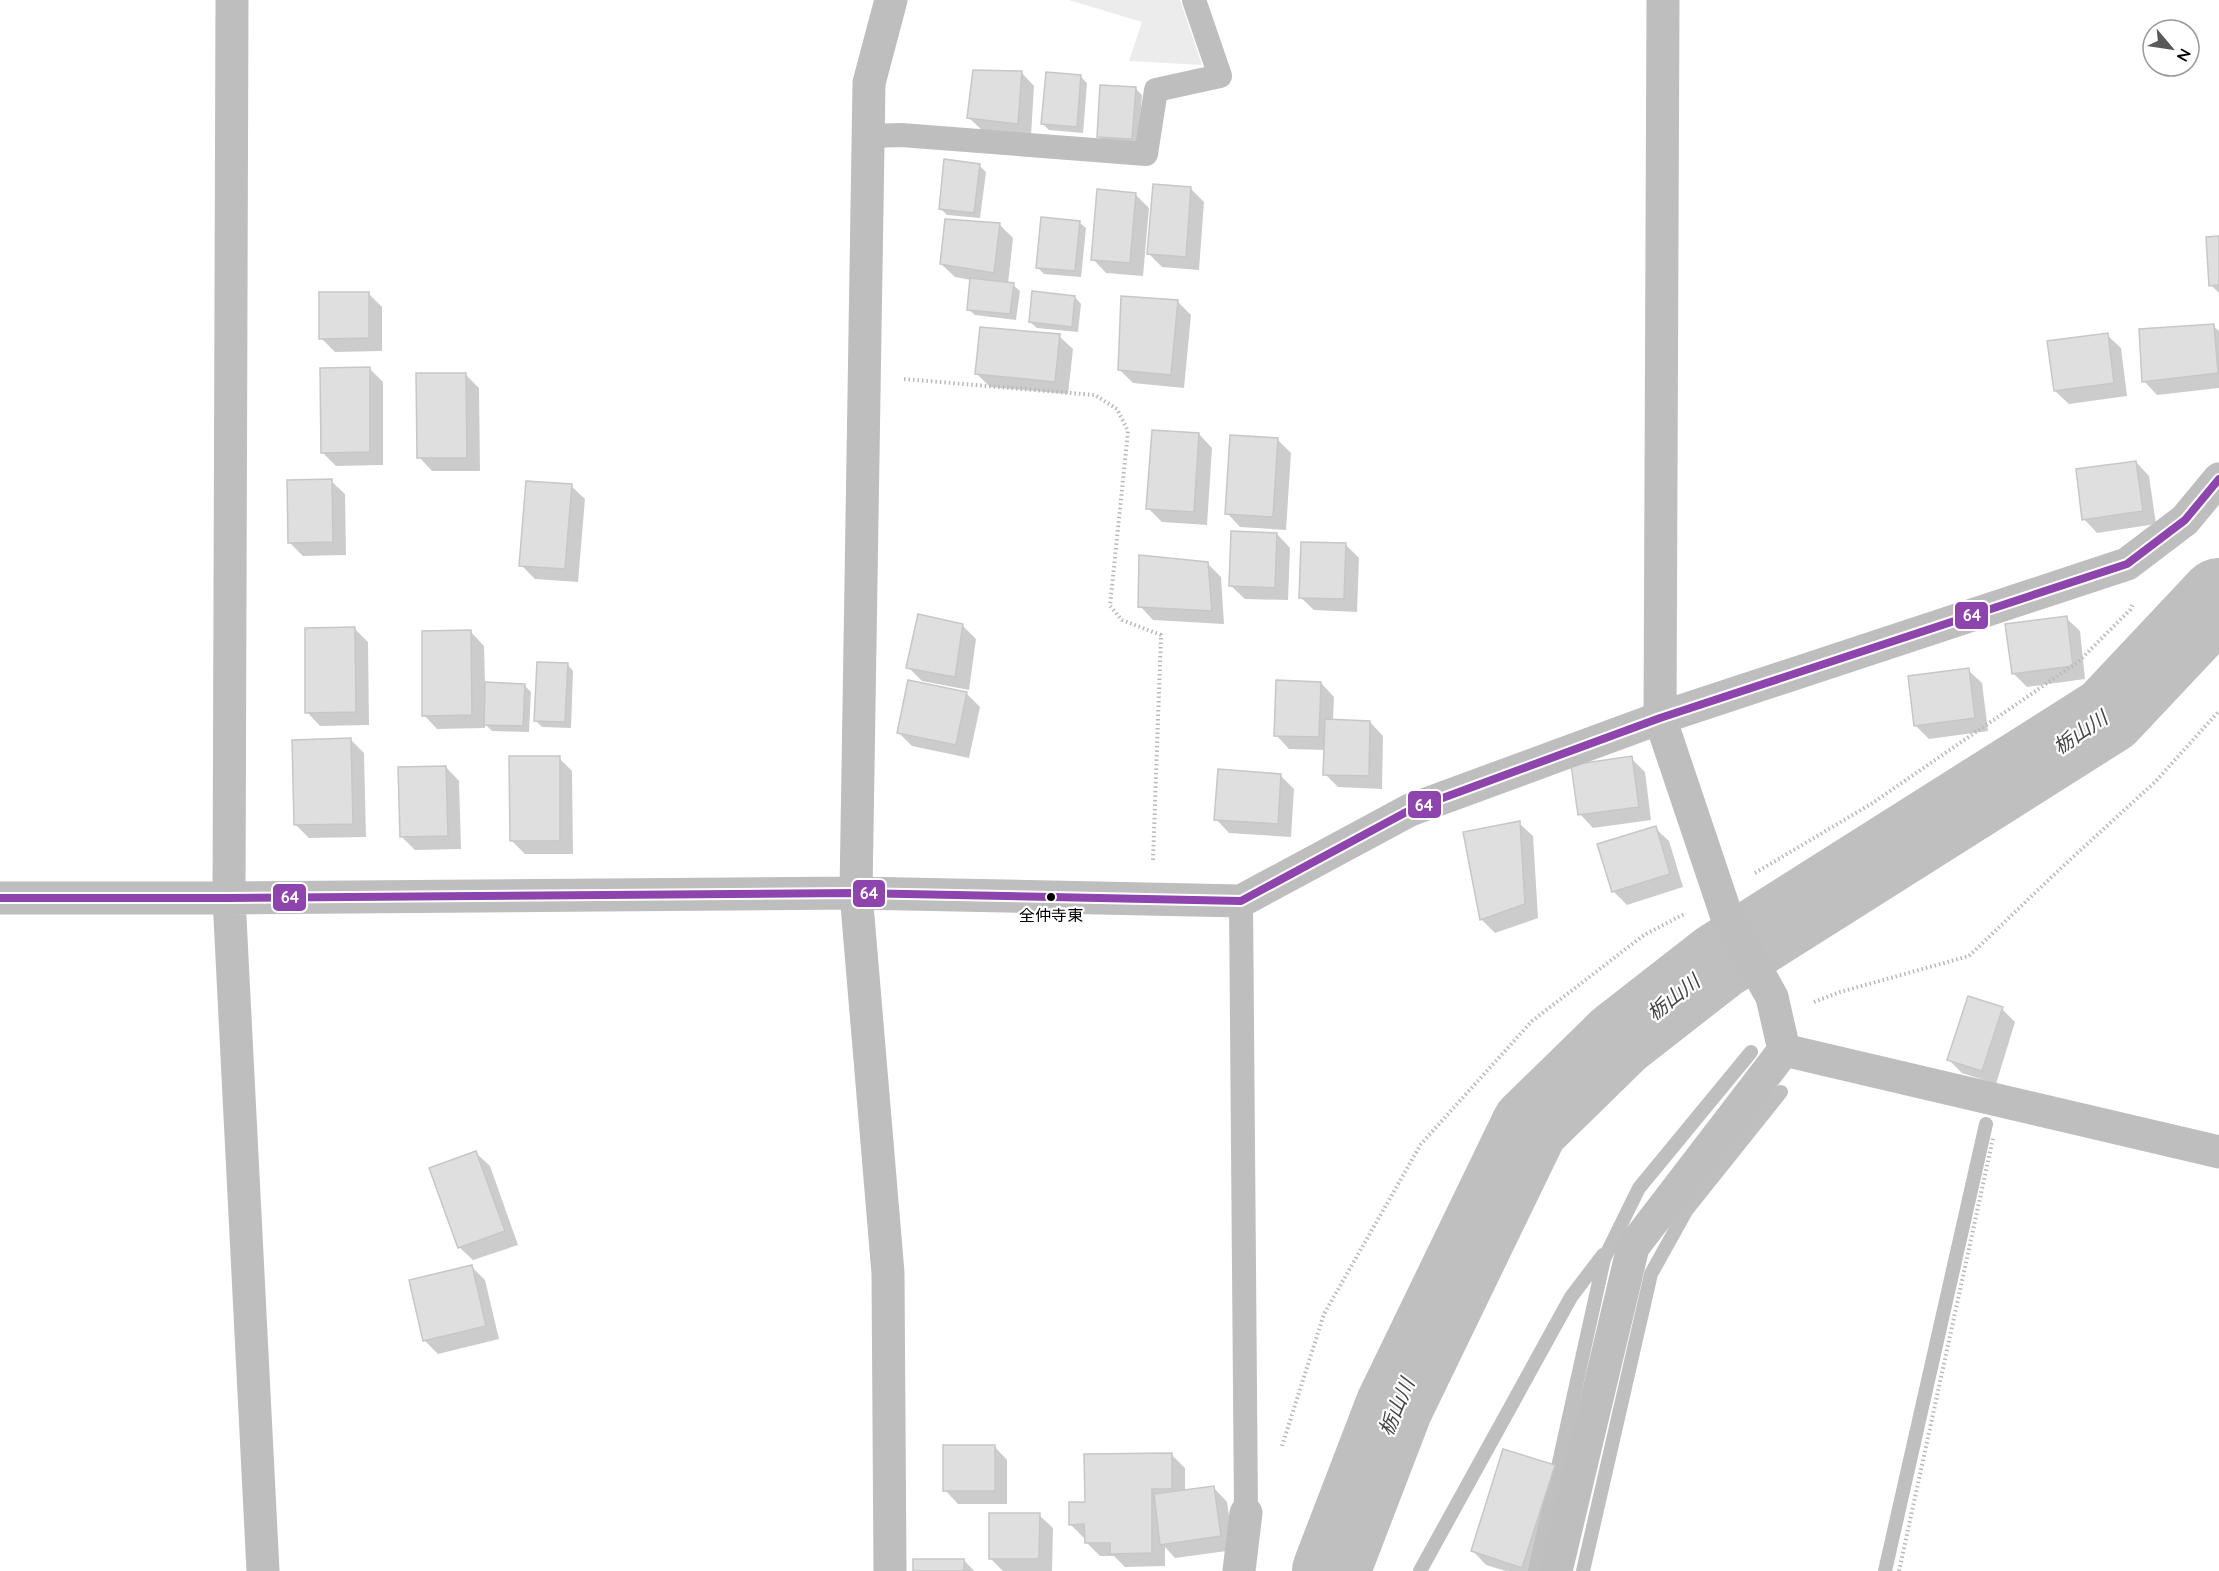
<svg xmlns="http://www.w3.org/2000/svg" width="2219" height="1571" font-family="Quicksand,'Noto Sans JP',sans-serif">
<rect width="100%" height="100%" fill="#fff"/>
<path fill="#ececec" d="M1069,0H1180L1202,65L1129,61L1142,22Z"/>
<path fill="#0003" d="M1021,72L1034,86L1031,136L983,131L969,118Z
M1080,76L1087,83L1083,133L1049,130L1043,124Z
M1135,88L1142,95L1138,145L1105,143L1098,136Z
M979,165L986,172L980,218L947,215L940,208Z
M1191,189L1204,202L1199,270L1162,267L1149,254Z
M1135,194L1149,208L1143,276L1106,273L1093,259Z
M1079,222L1086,228L1081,277L1044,274L1037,267Z
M999,224L1013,238L1008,284L1013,285L1020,291L1016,320L975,315L968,309L971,280L955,277L941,264Z
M2219,238V293L2211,285Z
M368,293L382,307V351L335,352L321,338Z
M1075,297L1081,304L1078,332L1037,328L1030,322Z
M1178,302L1191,315L1184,388L1133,383L1119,369Z
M2213,326L2219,331V388L2157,395L2144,381Z
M2107,335L2121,348L2127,396L2069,404L2055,391Z
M1059,336L1073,349L1068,394L990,387L977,374Z
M369,368L383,382V465L336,466L322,452Z
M465,374L479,388L480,471H432L419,457Z
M1199,434L1212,448L1207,525L1162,522L1148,508Z
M1277,439L1291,453L1286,530L1240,527L1227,513Z
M2136,462L2149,476L2156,524L2097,533L2084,519Z
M331,481L345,494L346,555L303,556L289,542Z
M571,486L585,499L578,582L535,579L521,565Z
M1277,534L1290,548L1288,600L1245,599L1231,586Z
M1346,545L1359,558L1357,612L1314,610L1300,597Z
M1208,564L1221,577L1224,624L1153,620L1140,606Z
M2066,618L2080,631L2085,679L2027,687L2014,674Z
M962,625L976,639L969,690L922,681L908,667Z
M355,629L368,642L369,725L320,726L307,712Z
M471,632L484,646L485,684L525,686L531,692L529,732L492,731L485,724V728L437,729L424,715Z
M567,664L573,671L571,728L542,727L536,721Z
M1968,670L1982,683L1988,731L1929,739L1916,726Z
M1321,683L1334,697L1333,721L1370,722L1383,736L1382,789L1338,787L1325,774L1326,750L1289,749L1276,735Z
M966,693L980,707L969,758L912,746L898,732Z
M351,740L364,753L366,837L309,838L296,825Z
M559,758L572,771L573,854H525L511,840Z
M1631,758L1645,772L1651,820L1593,828L1580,814Z
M446,767L459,781L461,849L415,850L401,836Z
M1280,775L1294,789L1291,837L1229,833L1216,819Z
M1519,823L1533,836L1538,918L1495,933L1482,920L1465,834Z
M1655,828L1669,841L1683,887L1627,905L1613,891Z
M2002,1009L2015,1022L1996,1084L1962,1073L1949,1060Z
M476,1153L490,1166L518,1245L473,1260L459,1247Z
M472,1267L485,1280L499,1339L438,1354L424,1340Z
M994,1446L1007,1460V1504H958L945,1490Z
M1172,1455L1185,1468V1492L1214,1488L1227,1502L1234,1550L1175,1558L1165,1547V1566L1125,1567L1114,1556H1100L1086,1542V1537L1084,1538L1070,1524L1086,1504Z
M1554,1466L1568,1480L1538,1571H1506L1486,1565L1473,1551Z
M1039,1515L1053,1528L1052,1571H1003L990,1558Z
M964,1560L974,1571H915Z"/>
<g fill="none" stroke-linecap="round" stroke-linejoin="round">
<path stroke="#bfbfbf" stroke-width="14" d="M1420,1571L1571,1297L1603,1255
M1535,1571L1604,1259L1639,1188L1751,1052
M1583,1571L1651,1274L1686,1211L1781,1092
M1885,1571L1986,1124"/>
<path stroke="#bfbfbf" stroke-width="78" d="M1331,1571L1394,1407L1530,1126L1619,1039L1719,961L2108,715L2219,597"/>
</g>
<path fill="#dfdfdf" stroke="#c7c7c7" stroke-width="1.5" d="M973,70L1022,71L1018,124L967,118Z
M1046,72L1081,75L1077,127L1041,124Z
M1100,85L1136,87L1132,139L1097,137Z
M944,159L980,164L974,213L939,209Z
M1153,184L1191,187L1186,257L1147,254Z
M1097,189L1136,193L1130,263L1091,260Z
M1041,217L1080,221L1075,271L1036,268Z
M945,219L1000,223L994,273L940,264Z
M2219,236V285L2209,286L2206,237Z
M970,278L1014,283L1010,314L967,310Z
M1032,291L1075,296L1072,327L1029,322Z
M319,292H369V338L319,339Z
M1121,296L1178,300L1171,375L1118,370Z
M2214,324L2218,373L2142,382L2139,329Z
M980,327L1060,334L1055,382L975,374Z
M2108,333L2114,383L2054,391L2047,341Z
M370,367V452L321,453L320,368Z
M416,373H466L467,458H417Z
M1152,430L1199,433L1194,512L1146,509Z
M1230,435L1278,438L1273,517L1225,514Z
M2136,461L2143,511L2082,520L2076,469Z
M332,479L333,542L288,543L287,480Z
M526,481L572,484L565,569L519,566Z
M1231,531L1277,533L1275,588L1229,586Z
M1301,542L1346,543L1344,599L1299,598Z
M1139,555L1208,562L1212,611L1138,607Z
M918,614L963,624L955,677L906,668Z
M2067,616L2073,666L2012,674L2005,624Z
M355,627L356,712L305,713V628Z
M471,630L472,715L422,716V631Z
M537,662L568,663L565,722L534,721Z
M1969,668L1975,718L1914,726L1908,676Z
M908,680L967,692L956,745L897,733Z
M1276,680L1321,682L1319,737L1274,736Z
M485,682L525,684L523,726L484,725Z
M1325,719L1370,721L1369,776L1323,775Z
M351,738L353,824L294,825L292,740Z
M509,756H560V841H510Z
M1632,756L1639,807L1578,815L1571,765Z
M446,766L448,836L400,837L398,767Z
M1218,769L1281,774L1278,824L1214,820Z
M1520,821L1525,904L1480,920L1463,832Z
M1656,826L1670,874L1612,892L1597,844Z
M1968,996L2003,1007L1982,1071L1947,1060Z
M476,1151L505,1231L458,1248L429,1168Z
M472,1265L486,1326L423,1341L409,1280Z
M943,1445H995V1491H943Z
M1503,1449L1555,1465L1522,1568L1471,1551Z
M1172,1453V1489H1152V1553L1110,1554V1543H1085L1084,1524L1069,1525V1502H1085L1084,1454Z
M1214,1486L1221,1536L1160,1545L1154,1494Z
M989,1513H1040L1039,1559H989Z
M913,1559H964V1571H913Z"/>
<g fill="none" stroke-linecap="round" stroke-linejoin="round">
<path stroke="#b9b9b9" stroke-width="4" stroke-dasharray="1.5 3" stroke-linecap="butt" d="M904,379L1095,395L1117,409L1128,431L1110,606L1122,620L1161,635L1153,860
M1755,873L1871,804L2078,662L2130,610L2133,604
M1814,1002L1840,992L1969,956L2061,868L2156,781L2219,711
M1282,1446L1324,1314L1421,1144L1532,1021L1644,935L1686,913
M1899,1571L1993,1138"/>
<path stroke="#bebebe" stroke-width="24" d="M868,136L901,135L1146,154L1156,90L1220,76L1194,0
M1241,901L1246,1513"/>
<path stroke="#bebebe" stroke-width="33" d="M232,0L229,898L263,1571
M1663,0L1660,718L1727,917L1772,997L1784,1050
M0,898H229L856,893L1241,901L1410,810L1660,718L2127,564L2185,520L2219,479
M1784,1050L2219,1152
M890,1571L888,1273L856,893L869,83L891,0
M1239,1571L1246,1513
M1556,1571L1633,1247L1784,1050"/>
<defs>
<path id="bus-1" d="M0,898H229L856,893L1241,901L1410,810L1660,718L2127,564L2185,520L2219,479"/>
</defs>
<use href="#bus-1" stroke="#fff" stroke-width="12"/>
<use href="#bus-1" stroke="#8e44ad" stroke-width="8"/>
</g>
<circle fill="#000" stroke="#fff" stroke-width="2" cx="1051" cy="897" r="5"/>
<g text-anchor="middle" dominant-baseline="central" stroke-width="4.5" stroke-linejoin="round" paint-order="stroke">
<g font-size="16" fill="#000" stroke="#fff">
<text x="1051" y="915">全仲寺東</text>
</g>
<g font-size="20" font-style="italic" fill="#444" stroke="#fff">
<text transform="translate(2080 732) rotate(-34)">栃山川</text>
<text transform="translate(1673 997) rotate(-38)">栃山川</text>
<text transform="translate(1396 1407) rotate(-67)">栃山川</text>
</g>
</g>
<g stroke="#fff" stroke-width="2">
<rect x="1954" y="601" width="35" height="29" rx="6" fill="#8e44ad"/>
<rect x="1407" y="790" width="35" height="29" rx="6" fill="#8e44ad"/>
<rect x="852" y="879" width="34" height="29" rx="6" fill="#8e44ad"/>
<rect x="272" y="883" width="35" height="29" rx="6" fill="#8e44ad"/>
</g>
<g font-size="16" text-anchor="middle" font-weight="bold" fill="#fff">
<text x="1972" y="621">64</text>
<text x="1424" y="811">64</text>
<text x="869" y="899">64</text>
<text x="290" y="903">64</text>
</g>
<g transform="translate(2171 48) rotate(119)"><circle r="28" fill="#ffffff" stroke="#999999" stroke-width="1.5"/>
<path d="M0-4.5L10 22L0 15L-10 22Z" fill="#595959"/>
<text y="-9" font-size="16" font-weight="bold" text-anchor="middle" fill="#000000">N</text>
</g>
</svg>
